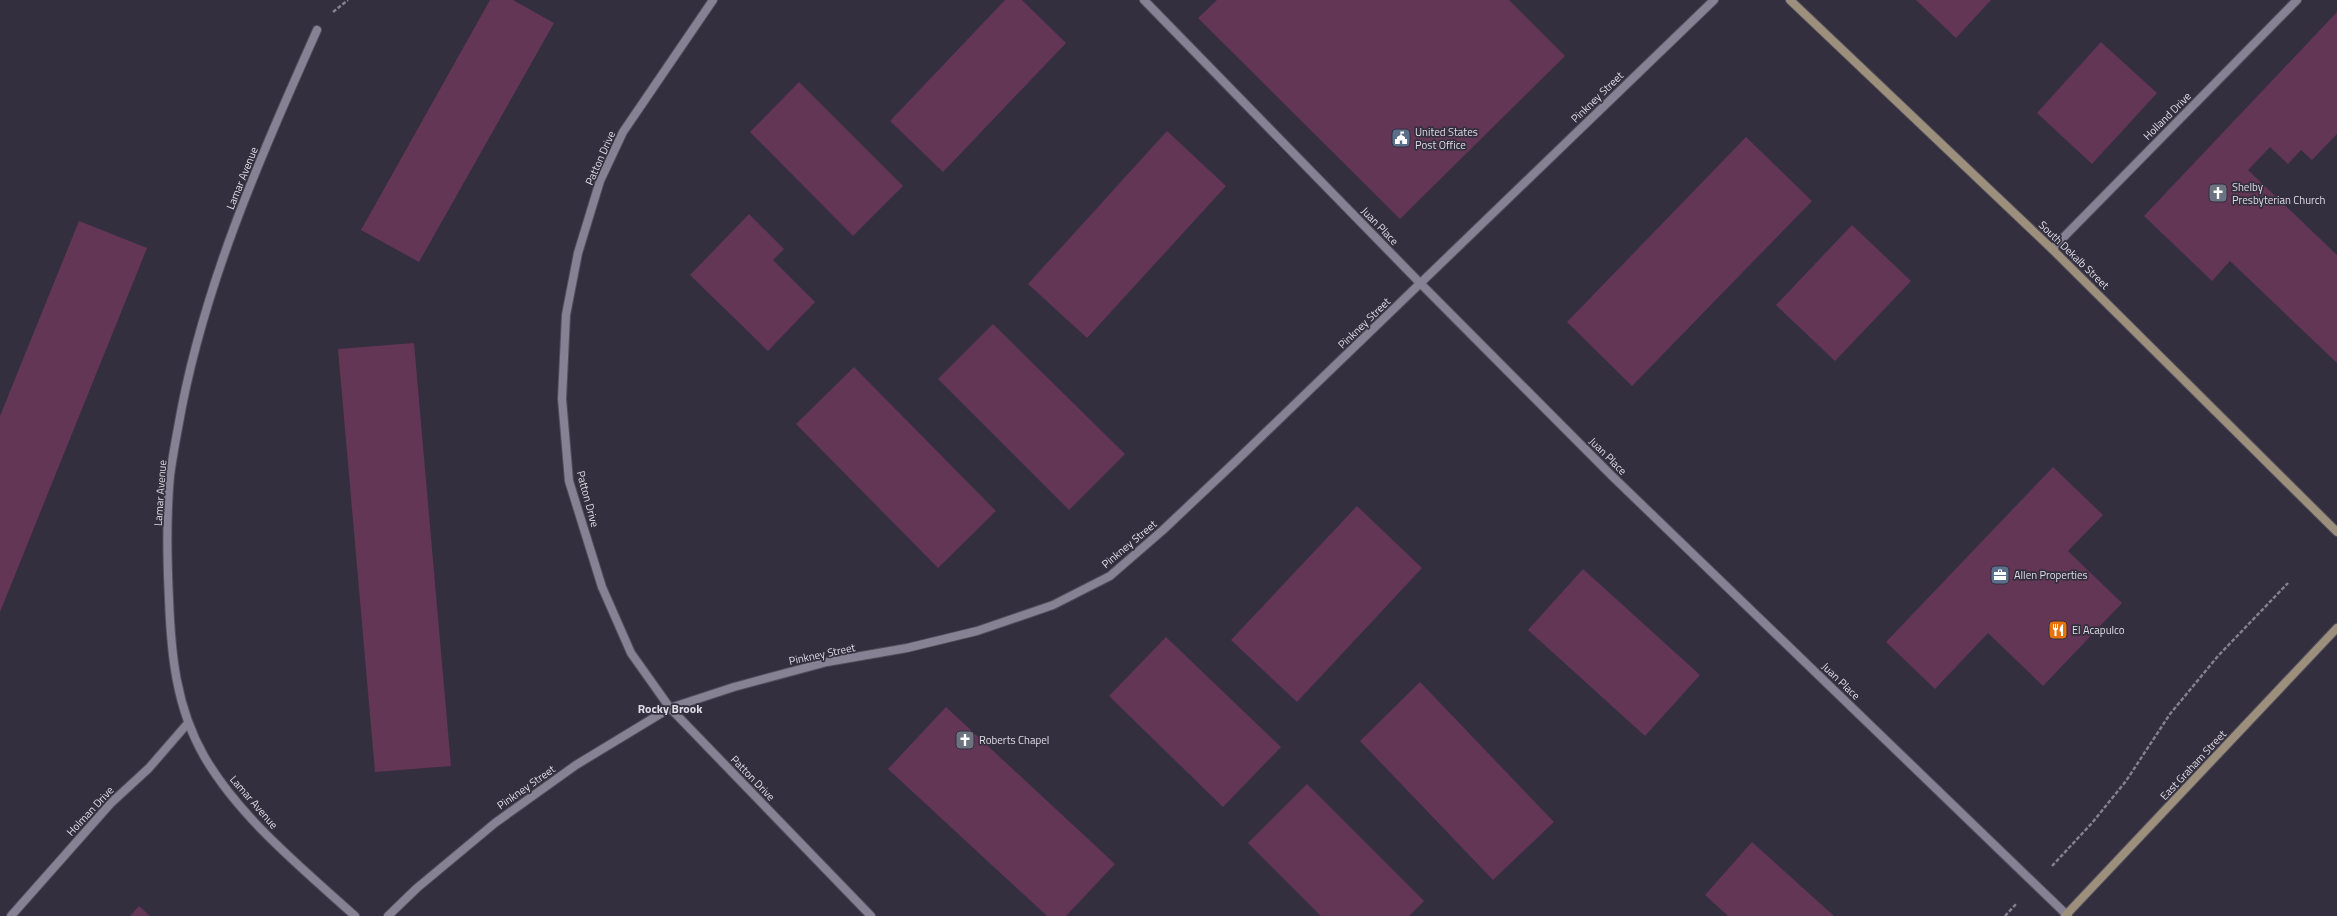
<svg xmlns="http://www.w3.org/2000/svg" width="2337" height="916" font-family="'Titillium Web',sans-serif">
<rect width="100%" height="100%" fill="#342f3e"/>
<path fill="#623654" d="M490,0H513L554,23L419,262L361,230Z
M1005,0H1022L1066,43L943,172L890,121Z
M1217,0H1509L1565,56L1400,219L1198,18Z
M1916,0H1991L1956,38Z
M2337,12V134L2312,160L2301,150L2288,164L2270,147L2248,170L2337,255V363L2230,261L2212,281L2144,216Z
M2101,42L2157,93L2092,164L2037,113Z
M799,82L903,186L853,236L750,132Z
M1167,131L1226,186L1087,338L1028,284Z
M1746,137L1812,201L1632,386L1567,322Z
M749,214L784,249L773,260L815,302L768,351L690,275Z
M79,221L147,248L0,612V416Z
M1852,225L1911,281L1835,361L1776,305Z
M993,324L1125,454L1069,510L938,379Z
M414,343L451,766L375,772L338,349Z
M854,367L996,511L938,568L796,424Z
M2053,467L2103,515L2068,551L2122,603L2043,686L1988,633L1935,689L1886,642Z
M1357,506L1422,568L1297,702L1231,640Z
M1583,569L1700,675L1645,736L1528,630Z
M1166,637L1281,747L1223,807L1109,696Z
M1420,682L1554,822L1493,880L1360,741Z
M946,707L1115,864L1066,916H1047L888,769Z
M1307,784L1424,901L1409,916H1321L1248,843Z
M1752,842L1834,916H1728L1705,895Z
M139,906L150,916H130Z"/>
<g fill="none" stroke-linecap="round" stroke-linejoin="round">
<defs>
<path id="street" d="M713,0L623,132L600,181L578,253L566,315L562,399L569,481L602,587L631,653L670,708L871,916
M1144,0L1421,284L1611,475L2068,916
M317,30C260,158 202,288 178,428C175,444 172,460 170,476C166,517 167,558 169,599C171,654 176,707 204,756C239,817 303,869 355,916
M2052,249L2297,0
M11,916L111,803L149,768L188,723
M388,916L417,888L495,823L576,765L670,708L734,687L827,662L907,648L977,631L1053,605L1110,576L1163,530L1236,461L1714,0"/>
<path id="secondary" d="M1790,0L2052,249L2337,532
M2065,916L2337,628"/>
</defs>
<use href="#street" stroke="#524e5b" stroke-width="10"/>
<use href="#secondary" stroke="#524e5b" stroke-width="10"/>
<path stroke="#84808d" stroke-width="2.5" stroke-dasharray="4 2" stroke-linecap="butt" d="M333,12L348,0
M2052,866L2092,823L2126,781L2170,714L2218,656L2288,583
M2005,916L2017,903"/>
<use href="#street" stroke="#868293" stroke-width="8"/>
<use href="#secondary" stroke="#9c8f7b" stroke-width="8"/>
</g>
<defs>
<symbol id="civic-square" viewBox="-11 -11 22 22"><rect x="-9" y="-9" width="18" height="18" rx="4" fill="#5c6f8a" stroke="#342f3e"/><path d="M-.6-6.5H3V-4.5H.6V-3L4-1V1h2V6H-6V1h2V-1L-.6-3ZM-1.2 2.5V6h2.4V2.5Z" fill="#fff"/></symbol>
<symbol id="church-square" viewBox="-11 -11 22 22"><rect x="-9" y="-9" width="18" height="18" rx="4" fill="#6b7280" stroke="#342f3e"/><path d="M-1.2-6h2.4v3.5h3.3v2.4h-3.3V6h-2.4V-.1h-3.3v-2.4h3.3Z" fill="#fff"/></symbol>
<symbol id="office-square" viewBox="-11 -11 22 22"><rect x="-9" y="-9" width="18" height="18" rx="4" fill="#5c6f8a" stroke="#342f3e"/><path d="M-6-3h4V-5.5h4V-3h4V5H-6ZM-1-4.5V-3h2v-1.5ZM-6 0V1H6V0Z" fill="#fff"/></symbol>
<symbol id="restaurant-square" viewBox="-11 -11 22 22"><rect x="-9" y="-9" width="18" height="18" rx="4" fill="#e8710a" stroke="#342f3e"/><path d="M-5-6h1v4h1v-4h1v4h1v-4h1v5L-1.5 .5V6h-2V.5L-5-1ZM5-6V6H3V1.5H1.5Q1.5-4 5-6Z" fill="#fff"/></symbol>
</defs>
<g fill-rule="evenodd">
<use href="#civic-square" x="1390" y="127" width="22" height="22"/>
<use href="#church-square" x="2207" y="182" width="22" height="22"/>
<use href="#office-square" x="1989" y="564" width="22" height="22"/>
<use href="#restaurant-square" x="2047" y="619" width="22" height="22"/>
<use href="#church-square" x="954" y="729" width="22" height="22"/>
</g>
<g text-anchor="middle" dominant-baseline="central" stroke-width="3.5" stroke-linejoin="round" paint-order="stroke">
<g font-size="11" fill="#dfdde6" stroke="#342f3e">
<text transform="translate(1597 97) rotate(-44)">Pinkney Street</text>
<text transform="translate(2167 116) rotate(-45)">Holland Drive</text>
<text transform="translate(600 158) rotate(-66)">Patton Drive</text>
<text transform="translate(242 178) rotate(-68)">Lamar Avenue</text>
<text transform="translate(1380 226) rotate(46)">Juan Place</text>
<text transform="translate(2074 255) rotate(44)">South Dekalb Street</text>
<text transform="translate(1364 323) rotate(-44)">Pinkney Street</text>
<text transform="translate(1608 456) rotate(45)">Juan Place</text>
<text transform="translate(160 493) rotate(-86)">Lamar Avenue</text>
<text transform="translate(588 499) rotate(75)">Patton Drive</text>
<text transform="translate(1129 544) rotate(-40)">Pinkney Street</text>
<text transform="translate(822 654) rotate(-12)">Pinkney Street</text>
<text transform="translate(1841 681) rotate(44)">Juan Place</text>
<text transform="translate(2193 765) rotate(-47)">East Graham Street</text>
<text transform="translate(753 778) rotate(46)">Patton Drive</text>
<text transform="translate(526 787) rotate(-35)">Pinkney Street</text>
<text transform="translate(254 802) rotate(49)">Lamar Avenue</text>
<text transform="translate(90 811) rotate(-47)">Holman Drive</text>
</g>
<g font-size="11" fill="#dfdde6" stroke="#342f3e" text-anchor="start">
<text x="1415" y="132">United States<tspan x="1415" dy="13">Post Office</tspan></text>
<text x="2232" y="187">Shelby<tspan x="2232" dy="13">Presbyterian Church</tspan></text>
<text x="2014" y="575">Allen Properties</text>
<text x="2072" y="630">El Acapulco</text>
<text x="979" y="740">Roberts Chapel</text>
</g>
<g font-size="12" font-weight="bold" fill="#dfdde6" stroke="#342f3e">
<text x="670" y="708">Rocky Brook</text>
</g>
</g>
</svg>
